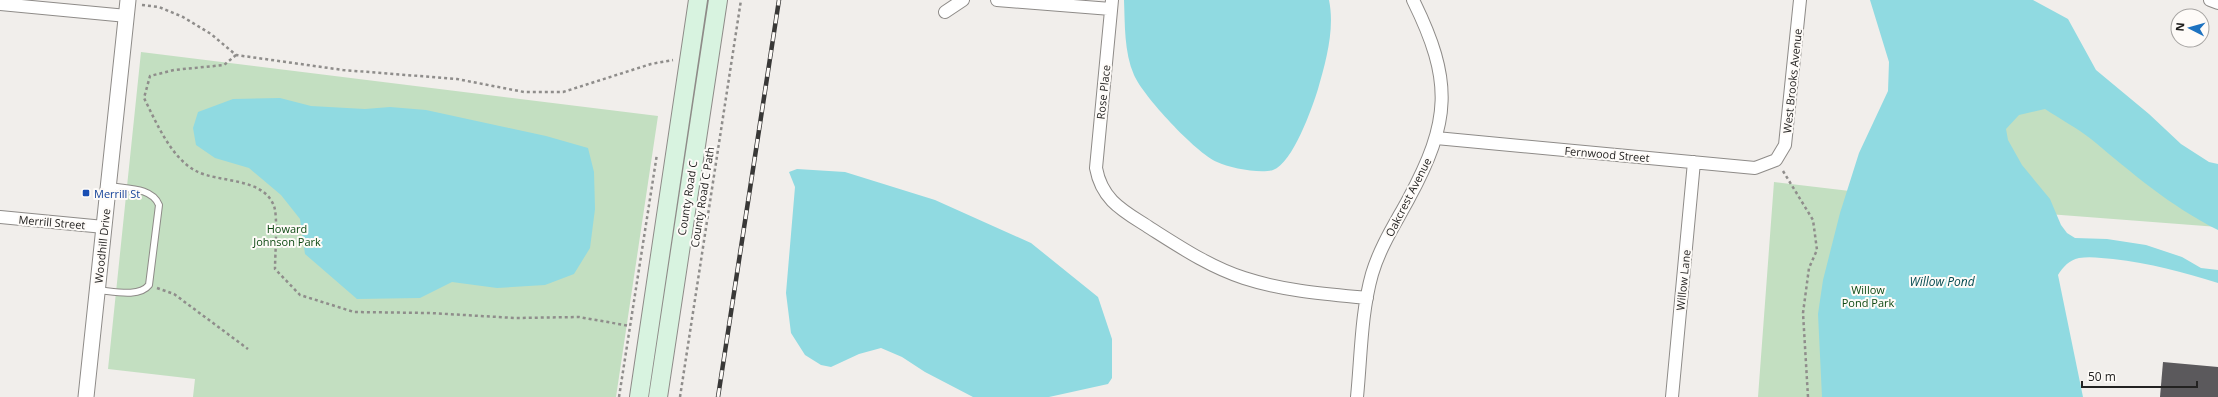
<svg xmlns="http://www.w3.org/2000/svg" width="2218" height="397" font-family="'Open Sans',sans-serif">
<rect width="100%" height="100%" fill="#f1eeeb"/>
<path fill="#c3dfc1" d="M1930,24L2218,227L2035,213L2020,397H1758L1774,182L1909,198Z
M141,52L658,116L616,397H193L195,379L108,369Z"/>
<path fill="#90dae1" d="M1124,0H1329C1335,29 1326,61 1318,89C1312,108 1293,163 1273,170C1260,174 1230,168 1217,162C1196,153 1143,96 1134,75C1124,52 1125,24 1124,0Z
M1870,0H2033L2068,19L2096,70L2149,114L2181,144L2209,162L2218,164V230C2170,206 2132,173 2091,139C2077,128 2060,119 2045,109L2019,115L2006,129L2008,140L2022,165L2050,199L2061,225L2067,233L2075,238L2107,239L2146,245L2182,257L2201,268L2218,270V283C2183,272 2150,263 2113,259C2102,258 2090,256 2079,258C2069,260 2063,267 2058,275L2083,397H1822L1818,314L1823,280L1840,213L1859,153L1888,91L1889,62Z
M280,98L311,106L365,109L390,107L426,110L546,136L588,148L594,172L595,209L590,248L574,274L545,285L497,288L452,282L420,298L357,299L305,254L300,219L281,195L249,168L215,158L196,145L193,128L198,112L233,99Z
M797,169L845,172L935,200L1031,243L1098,297L1112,339V378L1108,384L1049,397H973L925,372L902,357L881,348L859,354L831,367L821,365L805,355L791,333L786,293L795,187L789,172Z"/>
<path fill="#5b595c" d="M2163,362L2218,367V397H2160Z"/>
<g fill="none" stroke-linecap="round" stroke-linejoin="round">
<defs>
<path id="service" d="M97,290C112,291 139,298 149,285L159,205C152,187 126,189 109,186"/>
<path id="minor" d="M997,0L1111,9
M1112,0L1096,168C1102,201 1124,211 1150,228C1180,247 1210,267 1244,278C1284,291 1325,294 1367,298
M2210,0L2218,3
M0,4L127,16
M945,12L963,0
M1436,138L1755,168L1776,160L1785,145L1800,0
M0,217L104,227
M1357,397C1361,357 1361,313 1372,274C1380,247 1395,224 1408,200C1451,121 1453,81 1413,0
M1672,397L1694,162"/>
<path id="tertiary" d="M86,397L128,0"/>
<path id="secondary" d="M639,397L698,0
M658,397L718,0"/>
</defs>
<use href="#service" stroke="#8e8b88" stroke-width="8"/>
<use href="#minor" stroke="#8e8b88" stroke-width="14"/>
<use href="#tertiary" stroke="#8e8b88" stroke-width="17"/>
<use href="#secondary" stroke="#8e8b88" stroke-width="20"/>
<path stroke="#8f8d8b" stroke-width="2.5" stroke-dasharray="3 3" stroke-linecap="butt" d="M142,5L159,7L183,17L211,34L236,55L343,70L457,79L524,92H563L651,64L673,60
M236,55L224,65L174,70L150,76L144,98C156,122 171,158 196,171C219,183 263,177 274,206C278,216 275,256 275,269L300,295L354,312L430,313L515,318L579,317L630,326
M1783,171L1813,220L1817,250L1809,268L1803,313L1808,397
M157,288L174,294L248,349
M619,397L657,154
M680,397L741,0"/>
<use href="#service" stroke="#fff" stroke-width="6"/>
<use href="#minor" stroke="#fff" stroke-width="12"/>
<use href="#tertiary" stroke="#fff" stroke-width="15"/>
<use href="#secondary" stroke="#d8f3e0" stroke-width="18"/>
<defs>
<path id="rail" d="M718,397L779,0"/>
</defs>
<use href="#rail" stroke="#393837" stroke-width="4.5"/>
<use href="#rail" stroke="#fefbf8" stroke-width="3" stroke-dasharray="9" stroke-linecap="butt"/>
</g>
<rect fill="#1a4fb4" stroke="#fefbf8" stroke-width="1.5" x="82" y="189" width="8" height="8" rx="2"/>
<g text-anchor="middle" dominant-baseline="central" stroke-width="4" stroke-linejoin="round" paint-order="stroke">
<g font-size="11" fill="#232221" stroke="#fefbf8">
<text transform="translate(1792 81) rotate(-84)">West Brooks Avenue</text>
<text transform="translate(1103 92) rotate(-84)">Rose Place</text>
<text transform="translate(1607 154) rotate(5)">Fernwood Street</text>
<text transform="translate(702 197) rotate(-81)">County Road C Path</text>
<text transform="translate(1408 197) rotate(-63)">Oakcrest Avenue</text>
<text transform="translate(687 198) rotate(-81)">County Road C</text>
<text transform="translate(52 222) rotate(5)">Merrill Street</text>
<text transform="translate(102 246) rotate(-84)">Woodhill Drive</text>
<text transform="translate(1683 280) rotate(-84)">Willow Lane</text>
</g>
<g font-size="11" fill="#164399" stroke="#fefbf8" text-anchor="start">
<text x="94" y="193">Merrill St</text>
</g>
<g font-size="11" fill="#0d4912" stroke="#fefbf8">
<text x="287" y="228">Howard<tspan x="287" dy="13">Johnson Park</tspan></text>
<text x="1868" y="289">Willow<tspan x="1868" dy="13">Pond Park</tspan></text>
</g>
<g font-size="12" font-style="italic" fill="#044a50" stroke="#fefbf8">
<text x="1942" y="281">Willow Pond</text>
</g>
</g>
<g transform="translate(2190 28) rotate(276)"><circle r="19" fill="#fefbf8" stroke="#a6a4a2"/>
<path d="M0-3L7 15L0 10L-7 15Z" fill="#1d72c0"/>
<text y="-6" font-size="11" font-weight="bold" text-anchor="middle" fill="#232221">N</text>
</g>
<path d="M2082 381v6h115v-6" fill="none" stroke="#232221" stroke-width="2"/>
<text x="2088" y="381" font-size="12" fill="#232221" stroke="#fefbf8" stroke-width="3" paint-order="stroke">50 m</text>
</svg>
